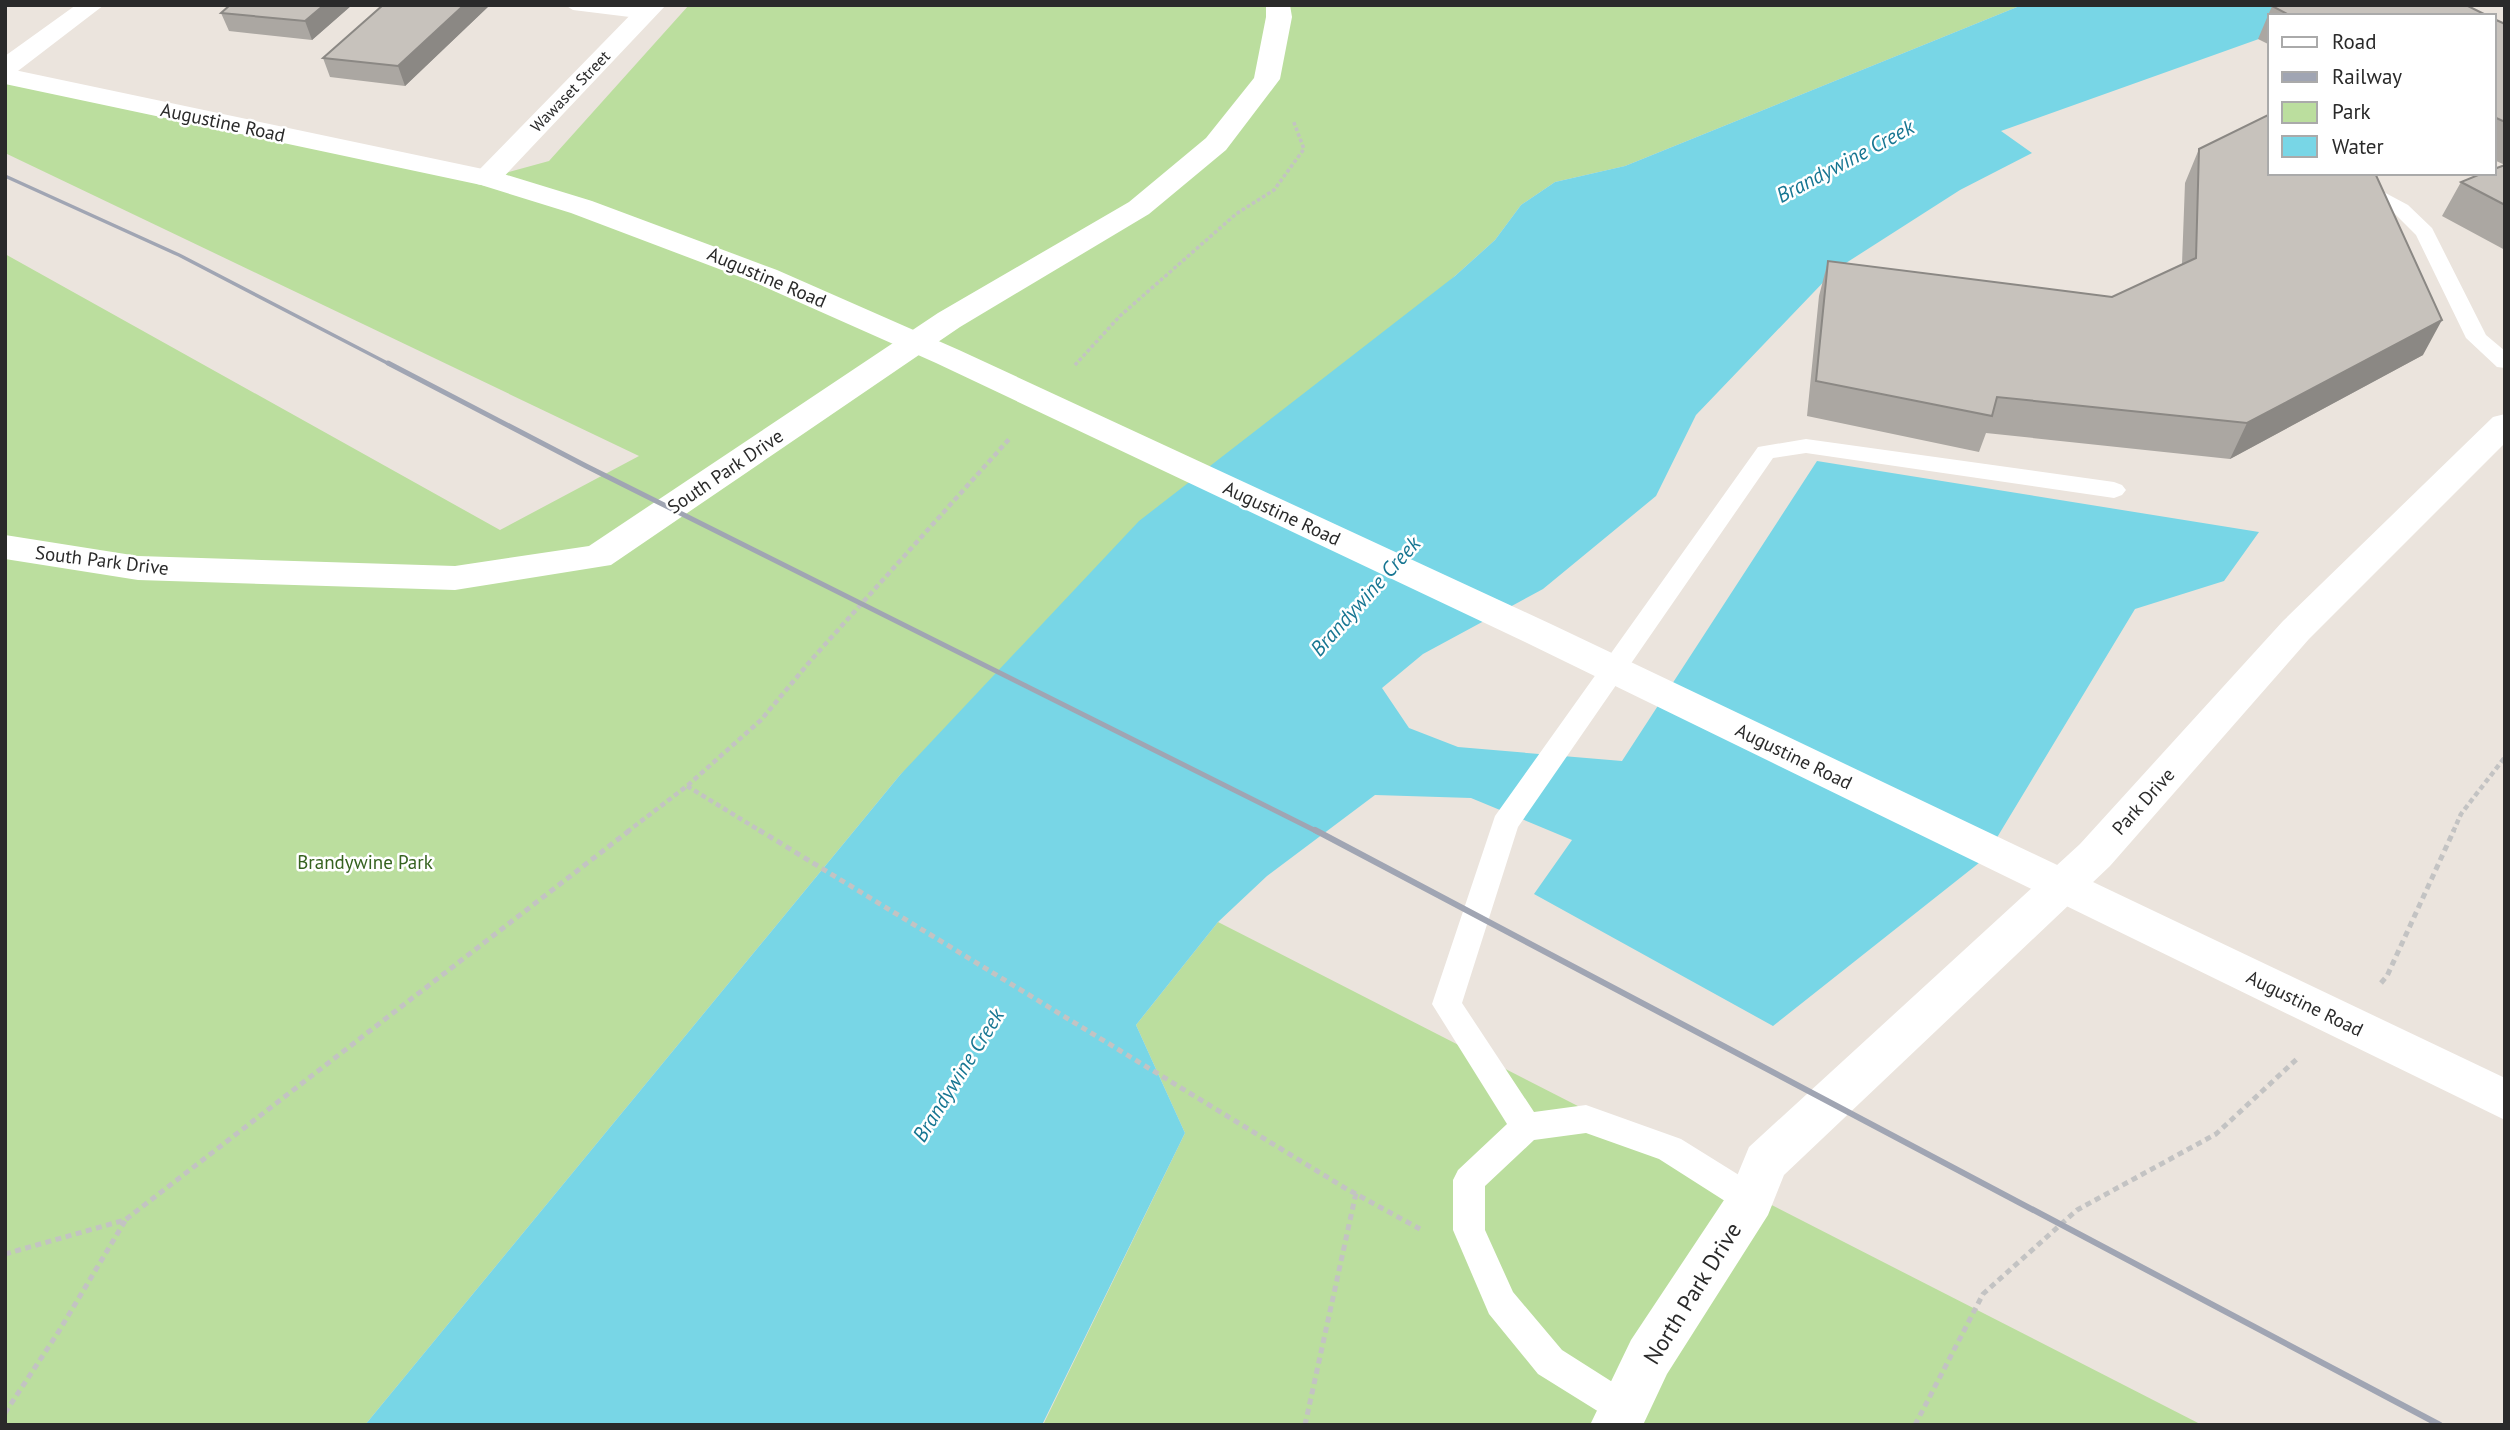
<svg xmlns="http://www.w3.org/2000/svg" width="2510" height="1430" font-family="'PT Sans',sans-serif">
<rect width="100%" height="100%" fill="#ebe4dd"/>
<path fill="#bbde9e" d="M689,5H2022L1625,166L1555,182L1521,205L1495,240L900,775L365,1425H5V254L500,530L639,456L5,153V76L487,178L549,161Z
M1218,922L2202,1425H1043L1185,1133L1136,1025Z"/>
<path fill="#78d6e6" d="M2022,5H2357L2270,16V35L2001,131L2032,153L1960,190L1835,270L1696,415L1656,496L1543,589L1423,654L1382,688L1409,728L1458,747L1622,761L1817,461L2259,532L2224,581L2135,609L1984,859L1773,1026L1534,894L1572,840L1471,798L1375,795L1267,876L1218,922L1136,1025L1185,1133L1042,1425H365L900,775L1139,521L1455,276L1495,240L1521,205L1555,182L1625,166Z"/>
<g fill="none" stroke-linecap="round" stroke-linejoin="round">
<path stroke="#c3c3c3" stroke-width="3.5" stroke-dasharray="3.5 2.5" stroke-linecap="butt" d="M1075,365L1120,316L1236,214L1274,190L1304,149L1293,120"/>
<path stroke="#c3c3c3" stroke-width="4.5" stroke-dasharray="5 3.5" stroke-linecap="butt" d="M687,786L762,832
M627,832L687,786L761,720L812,659L1011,437
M2453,832L2461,814L2505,757"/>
<path stroke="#c3c3c3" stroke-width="5" stroke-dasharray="6 4.5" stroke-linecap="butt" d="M759,830L1345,1188L1420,1229
M2381,983L2387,976L2454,830
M5,1254L125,1220L630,830
M5,1413L59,1331L125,1221
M1305,1425L1356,1193
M1915,1425L1983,1294L2077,1210L2216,1134L2299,1057"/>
<path fill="#fff" fill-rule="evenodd" d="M565,5C584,5 642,1 655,14L646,19L573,10Z
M2324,173H2348L2408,205L2432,228L2486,335L2505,351V368L2497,367L2466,338L2416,235L2394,213Z
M1806,439L2114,482L2122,485L2126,490L2122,495L2114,498L1806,453L1773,458L1518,827L1462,1003L1534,1112L1586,1105L1681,1139L1763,1190L1767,1200L1763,1210L1751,1215L1739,1210L1659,1159L1586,1133L1534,1140L1485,1186V1230L1513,1292L1562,1350L1636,1397L1642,1409L1636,1421L1620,1425L1538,1374L1489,1314L1453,1230V1180L1458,1170L1507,1124L1432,1004L1495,816L1758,447Z"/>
<path fill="#fff" fill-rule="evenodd" d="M76,5H104L14,74L5,76V56Z
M640,5H666L497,184L487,186L477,184L473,178L477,172Z
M1266,5H1290L1292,17L1280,79L1226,150L1149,214L960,327L611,565L455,590L138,580L5,559V535L138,556L455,566L589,546L938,313L1129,202L1206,138L1254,78L1266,17Z
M2505,414V443L2309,639L2110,866L1784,1175L1768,1215L1667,1374L1643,1425H1590L1631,1340L1732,1188L1749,1147L2080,844L2283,621L2493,417Z"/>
<path fill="#fff" fill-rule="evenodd" d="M5,68L497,172L592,201L777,270L959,350L1553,625L2505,1078V1120L1527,643L936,363L756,283L571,213L481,185L5,84Z"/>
<path stroke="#a0a5b3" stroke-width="3.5" d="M5,176L179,255L391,365"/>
<path stroke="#a0a5b3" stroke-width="5" d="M388,363L586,466L1318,832"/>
<path stroke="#a0a5b3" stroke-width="6" d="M1315,830L2440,1425"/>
</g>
<path fill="#aba7a2" d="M352,5L312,40L229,31L221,13Z
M383,5H490L405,86L330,77L323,58Z
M2272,6L2488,16H2270V45L2258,39Z
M2494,19L2505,24V165L2494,160Z
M2199,149L2423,355L2230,459L1986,433L1979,452L1807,416L1819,296L1828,261L2112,297L2182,264L2185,183Z
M2505,165V250L2442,216L2461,182Z"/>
<path fill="#8b8884" d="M324,5H352L312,40L305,21Z
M464,5H490L405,86L398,66Z
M2442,320L2423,355L2230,459L2247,423Z"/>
<path fill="#c7c2bc" stroke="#8b8884" stroke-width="2" d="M230,5H324L305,21L221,13Z
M383,5H464L398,66L323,58Z
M2275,5H2466L2488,16H2291L2272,6Z
M2494,19L2505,24V122L2494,117Z
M2270,114V173H2375L2442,320L2247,423L1997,397L1992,416L1816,381L1828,261L2112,297L2196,258L2199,149Z
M2505,165V205L2461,182L2483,173H2494V169Z"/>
<g text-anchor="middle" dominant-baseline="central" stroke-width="5" stroke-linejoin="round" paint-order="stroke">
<g font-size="16" fill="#2a2a2a" stroke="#fff">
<text transform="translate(570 91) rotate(-46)">Wawaset Street</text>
</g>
<g font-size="19" fill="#2a2a2a" stroke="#fff">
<text transform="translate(223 122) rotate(12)">Augustine Road</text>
<text transform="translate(767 277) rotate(23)">Augustine Road</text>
<text transform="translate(725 471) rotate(-34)">South Park Drive</text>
<text transform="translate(1282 513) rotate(25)">Augustine Road</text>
<text transform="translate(102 560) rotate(7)">South Park Drive</text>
<text transform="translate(1794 756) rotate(26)">Augustine Road</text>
<text transform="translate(2143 801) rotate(-48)">Park Drive</text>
<text transform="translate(2305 1003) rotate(26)">Augustine Road</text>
</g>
<g font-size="19" fill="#35621f" stroke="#fff">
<text x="365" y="862">Brandywine Park</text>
</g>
<g font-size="21" font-style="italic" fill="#177692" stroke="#fff">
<text transform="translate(1845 161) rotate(-28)">Brandywine Creek</text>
<text transform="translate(1365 596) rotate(-48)">Brandywine Creek</text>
<text transform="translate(958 1075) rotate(-58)">Brandywine Creek</text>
</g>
<g font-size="23" fill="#2a2a2a" stroke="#fff">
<text transform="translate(1692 1293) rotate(-58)">North Park Drive</text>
</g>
</g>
<rect width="2510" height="1430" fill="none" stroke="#2a2a2a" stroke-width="14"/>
<rect x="2268" y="14" width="228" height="161" fill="#ffffff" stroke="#aaaaaa" stroke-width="2"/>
<rect x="2282" y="37" width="35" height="10" fill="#ffffff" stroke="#aaaaaa" stroke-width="2"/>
<text x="2332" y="49" font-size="21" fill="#2a2a2a">Road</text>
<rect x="2282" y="72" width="35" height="10" fill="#a0a5b3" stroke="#aaaaaa" stroke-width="2"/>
<text x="2332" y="84" font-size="21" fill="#2a2a2a">Railway</text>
<rect x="2282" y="102" width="35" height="21" fill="#bbde9e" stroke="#aaaaaa" stroke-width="2"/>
<text x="2332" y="119" font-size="21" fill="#2a2a2a">Park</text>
<rect x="2282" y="136" width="35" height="21" fill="#78d6e6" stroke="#aaaaaa" stroke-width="2"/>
<text x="2332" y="154" font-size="21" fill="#2a2a2a">Water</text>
</svg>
